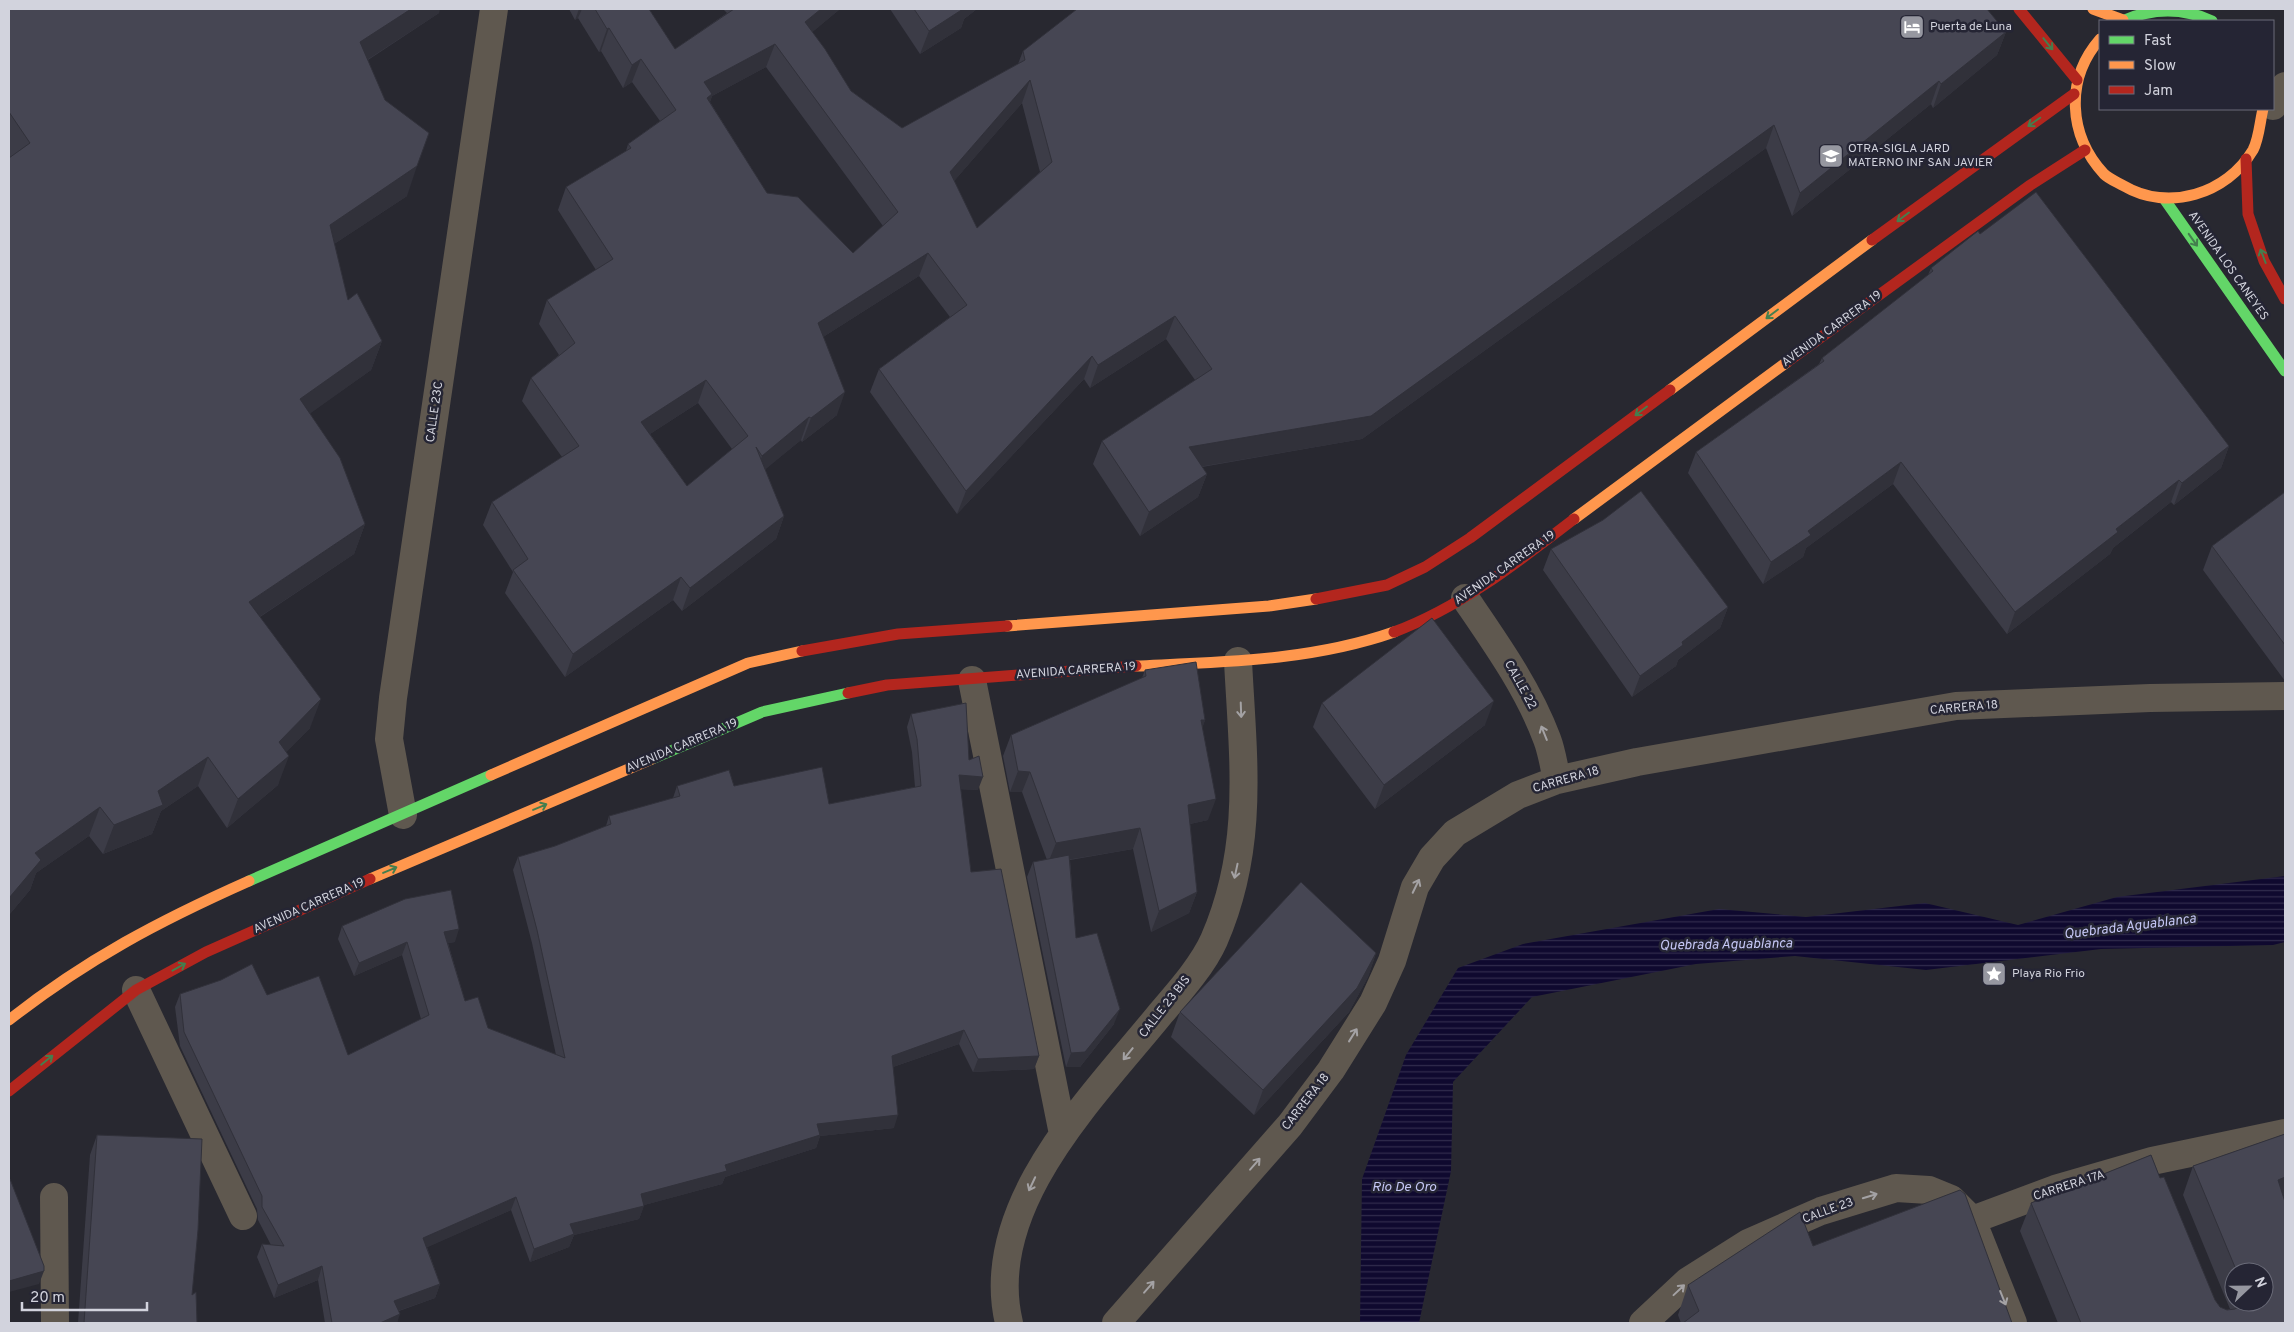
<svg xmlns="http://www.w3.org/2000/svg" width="2294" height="1332" font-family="Overpass,sans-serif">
<defs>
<pattern id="water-rules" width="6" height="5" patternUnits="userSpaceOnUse" patternTransform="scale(1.25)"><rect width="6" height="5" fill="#0f092f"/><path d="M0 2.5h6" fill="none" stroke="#312c4d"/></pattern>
</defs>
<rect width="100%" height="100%" fill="#282830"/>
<path fill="url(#water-rules)" d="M2285,876V942L2273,945L2101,949L1926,970L1795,956L1696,964L1532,997L1453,1082L1451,1171L1419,1323H1360L1362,1179L1406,1055L1458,968L1523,944L1719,909L1806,917L1925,903L2018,925L2117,897Z"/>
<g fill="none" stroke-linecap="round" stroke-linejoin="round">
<path stroke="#5f584f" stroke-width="28" d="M2273,106L2285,86
M1465,598C1495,642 1528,688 1547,739C1552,752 1554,767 1557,780
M972,680L1063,1134
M403,815L389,739L393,698L494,9
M136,990L243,1216
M54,1197L55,1323
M1972,1220L2055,1189L2152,1161L2285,1133
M1009,1323C981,1206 1093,1097 1161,1013C1179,992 1203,965 1214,940C1255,846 1243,759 1238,661
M1116,1323L1290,1125L1331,1070L1373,1003L1392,961L1415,887L1432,858L1455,833L1518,795L1557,780L1637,762L1956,706L2150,698L2285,696
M1643,1323L1688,1281L1748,1243L1821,1211L1896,1188L1929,1190L1951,1199L1972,1220L2013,1323"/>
<path stroke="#63d668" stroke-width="11" d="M2122,21C2152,8 2182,7 2212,21
M2165,200L2285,371
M652,759L762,712L848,693
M249,881L491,775"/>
<path stroke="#ff974d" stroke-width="11" d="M2093,9L2123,20
M2100,39C2065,79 2068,135 2104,174C2109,179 2117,182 2124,186C2168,212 2227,194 2253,150C2259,139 2260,121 2263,109
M1670,390L1872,240
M1574,519L1787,362
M1007,626L1269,606L1316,599
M1136,666C1223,662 1311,661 1394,632
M491,775L748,663L802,651
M370,879L652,759
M9,1020C87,959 159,921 249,881"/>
<path stroke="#b3261e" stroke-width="11" d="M2019,9L2077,80
M2246,159L2248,214L2264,261L2285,299
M1872,240L2074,94
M1787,362L2029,186L2085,150
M1316,599L1387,585L1425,567L1470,538L1670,390
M1394,632C1461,607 1518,562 1574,519
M802,651L898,634L1007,626
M848,693L887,685L1136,666
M9,1091L136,990L206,952L370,879"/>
</g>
<path fill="#3c3c47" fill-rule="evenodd" d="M9,9L439,13L368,60L407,196L334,244L348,300L382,341L371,370L310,413L365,524L354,554L260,617L310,728L286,752L278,785L227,828L198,786L161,811L152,834L103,854L89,836L36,873L30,890L9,915V158H10L9,157Z
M569,9H649L675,49L727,13L723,9H840L812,32L851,91L902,128L1018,64L1023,51L2006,32L1997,55L1933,108L1931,104L1792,216L1766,148L1362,439L1202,467L1207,474L1198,497L1140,536L1093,464L1102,441L1195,380L1166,339L1090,388L1084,379L957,514L870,392L879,369L950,317L919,276L823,337L837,415L802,442L801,440L765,469L784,516L776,539L682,611L673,600L565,677L505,593L513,572L483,525L492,502L562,457L522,401L531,378L559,355L539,324L547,300L596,270L558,210L566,187L626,151L628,144L660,121L632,82L623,88L601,51L599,52L578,18L575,20ZM766,67L883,226L853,253L767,193L710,102L712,96ZM1022,103L1040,172L977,228L954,181ZM698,403L732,449L687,486L650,434Z
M890,9H977L964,19L961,28L920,54Z
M1980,234L2229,446L2221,468L2174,505L2171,502L2113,548L2110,554L2007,634L1893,484L1806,548L1803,557L1763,584L1688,473L1696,452L1819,364L1822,358L1928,275L1931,268Z
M2285,492V681L2203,570L2212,546Z
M1551,549L1728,607L1720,628L1678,660L1676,666L1632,697L1543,570Z
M1145,670L1205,720L1202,728L1208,820L1190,824L1197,892L1189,913L1151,932L1133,849L1070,860L1076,938L1114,1024L1080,1067H1066L1027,877L1033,862L1047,860L1022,792H1010L1003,756L1011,735L1142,678Z
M1322,703L1485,725L1375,809L1313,727Z
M911,714L969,760L978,790L960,789L971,872L1039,1056L1034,1069L973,1072L959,1044L893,1067L894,1128L820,1136L816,1148L725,1177L722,1184L644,1205L639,1219L574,1235L569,1247L530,1262L511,1210L427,1247L440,1284L435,1298L399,1311L397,1323H325L318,1280L274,1298L257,1257L262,1244L271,1245L258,1220L257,1209L180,1046L175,1007L180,994L267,995L348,1055L421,1019L402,955L354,976L338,939L342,926L455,942L448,943L465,1001L488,1028L556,1055L532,943L513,870L518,857L555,846L606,826L609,816L673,798L677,786H734L829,804L915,787L912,752L907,727Z
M1376,953L1368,977L1349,1012L1254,1115L1171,1037L1180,1012Z
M2285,1134V1323H2058L2020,1231L2031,1203L2151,1155L2160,1178L2164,1177L2215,1300L2220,1307L2227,1310L2230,1309L2183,1195L2193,1166ZM2234,1272H2264V1302H2234Z
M97,1135L192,1295L197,1323H78L90,1155Z
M1813,1246L2012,1323H1681L1678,1315L1688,1285Z"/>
<path fill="#31313a" d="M411,9H440L439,13L350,71L360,42Z
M579,9H582L578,18L575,20Z
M821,9H840L796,46L805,22Z
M963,9H977L964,19L961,28L920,54L929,31Z
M609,28L601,51L599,52L607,29Z
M2006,32L1997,55L1933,108L1941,84Z
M775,44L766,67L712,96L704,117V82Z
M641,59L632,82L623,88L632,65Z
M1030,80L1022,103L942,195L950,172Z
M1939,81L1931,104L1792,216L1800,193Z
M1774,125L1766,148L1362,439L1181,470L1189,447Z
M417,166L407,196L319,254L330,225Z
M928,253L919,276L809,346L818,323Z
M1175,316L1166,339L1090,388L1098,365Z
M382,341L371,370L290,428L300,399Z
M1092,356L1084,379L957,514L966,491Z
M706,380L698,403L633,445L641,422Z
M845,392L837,415L802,442L811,418Z
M809,417L801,440L754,479L762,456Z
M2229,446L2221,468L2174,505L2182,483Z
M1901,462L1893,484L1806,548L1803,557L1763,584L1771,562L1808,531Z
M1207,474L1198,497L1140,536L1149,512Z
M2179,480L2171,502L2113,548L2110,554L2007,634L2015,612L2116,529Z
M784,516L776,539L682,611L690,588Z
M365,524L354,554L238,631L249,602Z
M681,577L673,600L565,677L573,654Z
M1728,607L1720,628L1678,660L1676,666L1632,697L1640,676L1682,642Z
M321,699L310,728L268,771L279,742Z
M1494,701L1485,725L1375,809L1384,785Z
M1201,720H1205L1198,741Z
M289,756L278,785L227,828L238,799Z
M208,757L198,786L161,811L152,834L103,854L114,825L158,791Z
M1018,771L1030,772L1022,792H1010Z
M959,775L983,777L978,790L954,789Z
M1216,799L1208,820L1180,826L1188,805Z
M100,807L89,836L36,873L30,890L9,915V898L35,853Z
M1140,828L1133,849L1048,863L1056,843Z
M1197,892L1189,913L1151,932L1159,911Z
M459,929L455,942L440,945L444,932Z
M407,942L402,955L354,976L359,963Z
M1376,953L1368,977L1349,1012L1254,1115L1263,1090Z
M1120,1009L1114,1024L1080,1067H1066L1071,1053Z
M964,1030L959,1044L887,1069L892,1056Z
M1039,1056L1034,1069L973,1072L978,1059Z
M898,1115L894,1128L820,1136L816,1148L725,1177L722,1184L637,1207L641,1194L725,1165L817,1124Z
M2285,1177V1202L2278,1180Z
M516,1197L511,1210L419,1251L423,1238Z
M644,1206L639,1219L574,1235L569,1247L530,1262L534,1249L570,1224Z
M322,1266L318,1280L274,1298L278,1285Z
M44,1271L39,1284L9,1292V1281Z
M440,1284L435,1298L389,1314L394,1301Z
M400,1314L397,1323H380Z"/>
<path fill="#464653" stroke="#31313a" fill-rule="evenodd" d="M9,9H411L360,42L385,100L429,133L417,166L330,225L348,300L357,293L382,341L300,399L340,458L365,524L249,602L321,699L279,742L289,756L238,799L208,757L158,791L163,805L114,825L100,807L35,853L41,860L9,898V158L30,143L9,112Z
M595,9H649L675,49L734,9H821L805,22L825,49L851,91L902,128L1025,60L1023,51L1077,9H1987L2006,32L1941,84L1939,81L1800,193L1774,125L1371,416L1189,447L1207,474L1149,512L1102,441L1212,369L1175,316L1098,365L1092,356L966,491L879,369L967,305L928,253L818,323L845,392L811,418L809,417L762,456L756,447L784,516L690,588L681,577L573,654L513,570L528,559L492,502L579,446L531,378L575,343L547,300L613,259L566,187L631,148L628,144L676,110L641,59L632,65L609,28L607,29ZM775,44L898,212L853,253L798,197L767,193L707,98L712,94L704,82ZM1030,80L1052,162L977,228L950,172ZM706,380L748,436L687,486L641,422Z
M914,9H963L929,31Z
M2036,192L2229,446L2182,483L2179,480L2116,529L2118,532L2015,612L1901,462L1808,531L1811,535L1771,562L1696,452L1824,361L1822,358L1933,271L1931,268L1978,231L1980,234Z
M1641,491L1728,607L1682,642L1683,645L1640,676L1551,549L1603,520Z
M2285,492V645L2212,546Z
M1432,618L1494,701L1384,785L1322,703Z
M1196,662L1205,720H1201L1216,799L1188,805L1197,892L1159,911L1140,828L1056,843L1030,772L1018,771L1011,735L1146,676L1145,670Z
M966,703L969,760L979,756L983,777L959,775L971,872L1001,869L1039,1056L978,1059L964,1030L892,1056L898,1115L817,1124L820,1135L725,1165L727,1171L641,1194L644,1206L570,1224L574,1234L534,1249L516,1197L423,1238L440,1284L394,1301L400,1314L380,1323H332L322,1266L278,1285L262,1244L284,1246L262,1207V1196L184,1032L180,994L221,980L252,964L267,995L319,976L348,1055L429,1015L407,942L359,963L342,926L405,899L451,890L459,929L444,932L465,1001L478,997L488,1028L565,1058L537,930L518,857L555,846L611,824L609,816L680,796L677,786L729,770L734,786L822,767L829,804L921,786L917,739L911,714Z
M1069,855L1076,938L1097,933L1120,1009L1085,1052L1071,1053L1033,862Z
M1301,882L1376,953L1357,988L1263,1090L1180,1012Z
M2285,1134V1177L2278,1180L2285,1202V1323H2081L2031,1203L2151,1155L2160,1178L2164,1177L2215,1300L2220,1307L2227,1310L2235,1309L2242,1304L2243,1302H2264V1272H2237L2193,1166Z
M97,1135L202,1139L198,1230L192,1295L196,1292L197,1323H84Z
M9,1179H10L44,1266V1271L9,1281Z
M1960,1190L1965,1194L2012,1323H1683L1699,1311L1688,1285L1800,1212L1813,1246Z"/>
<defs><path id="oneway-shaft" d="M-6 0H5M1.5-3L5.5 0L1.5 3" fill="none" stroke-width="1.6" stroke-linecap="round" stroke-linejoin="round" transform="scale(1.25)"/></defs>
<g stroke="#447e4e">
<use href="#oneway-shaft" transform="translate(2048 44) rotate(51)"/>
<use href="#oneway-shaft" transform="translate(2034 122) rotate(145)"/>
<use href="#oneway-shaft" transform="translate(1903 217) rotate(143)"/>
<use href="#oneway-shaft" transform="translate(2193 240) rotate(55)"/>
<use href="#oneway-shaft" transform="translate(2263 256) rotate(-111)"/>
<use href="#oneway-shaft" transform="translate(1772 314) rotate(143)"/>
<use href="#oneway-shaft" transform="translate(1641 411) rotate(143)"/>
<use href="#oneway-shaft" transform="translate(540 807) rotate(-23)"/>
<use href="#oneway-shaft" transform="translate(390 870) rotate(-23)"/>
<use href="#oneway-shaft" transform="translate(179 967) rotate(-29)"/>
<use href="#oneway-shaft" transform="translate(47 1060) rotate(-39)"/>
</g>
<g stroke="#a4a2a4">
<use href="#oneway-shaft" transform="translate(1241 710) rotate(88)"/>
<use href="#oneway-shaft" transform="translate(1544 733) rotate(-112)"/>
<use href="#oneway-shaft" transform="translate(1236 871) rotate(102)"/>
<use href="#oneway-shaft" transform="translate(1416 886) rotate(-64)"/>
<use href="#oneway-shaft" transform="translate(1353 1035) rotate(-58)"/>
<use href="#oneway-shaft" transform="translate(1128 1054) rotate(129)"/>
<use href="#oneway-shaft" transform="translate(1255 1164) rotate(-49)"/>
<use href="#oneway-shaft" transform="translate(1032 1184) rotate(115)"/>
<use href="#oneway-shaft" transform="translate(1870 1196) rotate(-17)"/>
<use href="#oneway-shaft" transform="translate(1149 1287) rotate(-49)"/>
<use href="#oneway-shaft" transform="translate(1679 1290) rotate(-43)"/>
<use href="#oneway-shaft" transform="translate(2003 1298) rotate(68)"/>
</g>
<defs>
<symbol id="hotel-square" viewBox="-11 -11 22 22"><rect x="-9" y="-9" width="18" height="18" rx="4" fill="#9697a0" stroke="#252534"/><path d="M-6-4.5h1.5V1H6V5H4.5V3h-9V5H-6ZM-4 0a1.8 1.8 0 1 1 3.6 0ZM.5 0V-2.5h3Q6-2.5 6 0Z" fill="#fff"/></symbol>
<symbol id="school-square" viewBox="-11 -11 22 22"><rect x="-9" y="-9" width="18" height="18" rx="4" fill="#9697a0" stroke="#252534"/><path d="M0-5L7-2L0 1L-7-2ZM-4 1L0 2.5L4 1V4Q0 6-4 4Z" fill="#fff"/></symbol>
<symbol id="sight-square" viewBox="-11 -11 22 22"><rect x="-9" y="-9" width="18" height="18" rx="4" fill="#9697a0" stroke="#252534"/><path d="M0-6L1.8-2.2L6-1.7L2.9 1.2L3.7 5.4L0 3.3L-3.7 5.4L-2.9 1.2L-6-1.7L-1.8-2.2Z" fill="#fff"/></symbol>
</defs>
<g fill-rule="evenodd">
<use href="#hotel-square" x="1898" y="13" width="28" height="28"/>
<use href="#school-square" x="1817" y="142" width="28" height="28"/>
<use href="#sight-square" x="1980" y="960" width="28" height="28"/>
</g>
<g text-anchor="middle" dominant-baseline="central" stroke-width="5" stroke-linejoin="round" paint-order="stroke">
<g font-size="12" fill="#d2d3dd" stroke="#252534" text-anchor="start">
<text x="1930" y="27">Puerta de Luna</text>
<text x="1848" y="149">OTRA-SIGLA JARD<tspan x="1848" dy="14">MATERNO INF SAN JAVIER</tspan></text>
<text x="2012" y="974">Playa Rio Frio</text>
</g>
<g font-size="12" fill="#d2d3dd" stroke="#252534">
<text transform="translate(2228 266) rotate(55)">AVENIDA LOS CANEYES</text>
<text transform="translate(1832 329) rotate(-36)">AVENIDA CARRERA 19</text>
<text transform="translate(435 412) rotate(-82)">CALLE 23C</text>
<text transform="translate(1505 568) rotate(-35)">AVENIDA CARRERA 19</text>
<text transform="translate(1076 671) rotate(-4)">AVENIDA CARRERA 19</text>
<text transform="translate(1520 685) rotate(61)">CALLE 22</text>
<text transform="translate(1964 708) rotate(-5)">CARRERA 18</text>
<text transform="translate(682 746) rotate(-23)">AVENIDA CARRERA 19</text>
<text transform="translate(1566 780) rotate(-16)">CARRERA 18</text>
<text transform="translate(309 906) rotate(-24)">AVENIDA CARRERA 19</text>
<text transform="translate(1165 1007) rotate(-52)">CALLE 23 BIS</text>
<text transform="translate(1306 1102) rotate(-52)">CARRERA 18</text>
<text transform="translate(2069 1186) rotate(-18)">CARRERA 17A</text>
<text transform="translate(1828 1211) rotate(-20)">CALLE 23</text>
</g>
<g font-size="14" font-style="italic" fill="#c4c6f4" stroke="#252534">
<text transform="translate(2130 927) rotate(-7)">Quebrada Aguablanca</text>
<text transform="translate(1726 945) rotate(-1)">Quebrada Aguablanca</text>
<text x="1404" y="1187">Rio De Oro</text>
</g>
</g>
<rect width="2294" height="1332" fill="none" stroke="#d2d3dd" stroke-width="20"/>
<rect x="2099" y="20" width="175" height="90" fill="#252534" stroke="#6a6b78"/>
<rect x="2109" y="36" width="25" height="8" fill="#63d668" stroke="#6a6b78"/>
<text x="2144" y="45" font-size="15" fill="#d2d3dd">Fast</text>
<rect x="2109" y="61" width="25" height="8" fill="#ff974d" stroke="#6a6b78"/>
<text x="2144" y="70" font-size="15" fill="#d2d3dd">Slow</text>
<rect x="2109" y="86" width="25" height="8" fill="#b3261e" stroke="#6a6b78"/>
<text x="2144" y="95" font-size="15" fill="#d2d3dd">Jam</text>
<g transform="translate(2249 1287) rotate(68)"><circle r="24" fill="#252534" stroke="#6a6b78"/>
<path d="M0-4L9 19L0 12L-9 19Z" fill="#9697a0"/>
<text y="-8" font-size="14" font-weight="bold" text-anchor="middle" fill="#d2d3dd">N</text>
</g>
<path d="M22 1302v8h125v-8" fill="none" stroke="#d2d3dd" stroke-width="2.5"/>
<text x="30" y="1302" font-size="15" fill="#d2d3dd" stroke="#252534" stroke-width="4" paint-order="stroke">20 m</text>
</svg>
